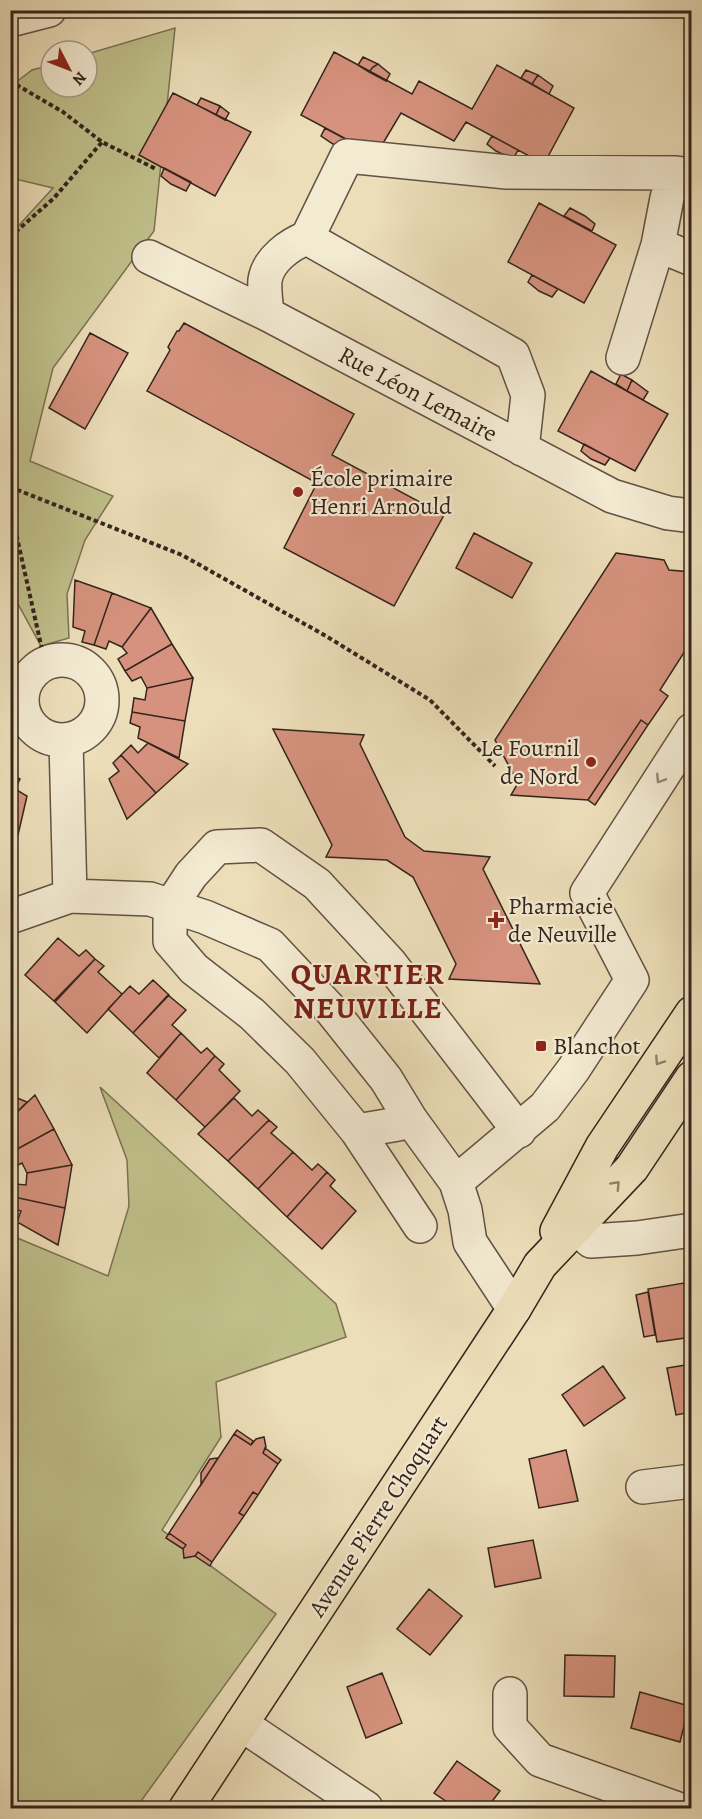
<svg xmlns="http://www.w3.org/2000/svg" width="702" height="1819" font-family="Alegreya,serif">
<rect width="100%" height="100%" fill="#ecdeb9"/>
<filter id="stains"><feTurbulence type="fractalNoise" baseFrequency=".00333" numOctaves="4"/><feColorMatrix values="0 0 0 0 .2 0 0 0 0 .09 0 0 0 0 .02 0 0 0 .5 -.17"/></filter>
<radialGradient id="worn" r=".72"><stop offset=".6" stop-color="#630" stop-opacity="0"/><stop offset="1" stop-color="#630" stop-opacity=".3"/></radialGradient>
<path fill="#bfbf8a" stroke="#7a7253" stroke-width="1.5" d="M175,28L154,231L53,368L30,461L113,496L85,540L67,594L69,638L41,646L11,591L10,235L53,188L11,178V86L32,70L51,65V87H87V54Z
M100,1087L336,1304L346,1337L216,1382L221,1437L162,1530L276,1614L136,1808H11L10,1235L108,1276L129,1206L127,1160Z"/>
<path fill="#d6927e" stroke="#34241c" stroke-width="1.5" d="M334,52L412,94L419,81L472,109L497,65L574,108L544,164L466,122L454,141L401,113L376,155L301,115Z
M363,57L378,64L373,67L369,72L358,65Z
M378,64L390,74L386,81L369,72L373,67Z
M526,70L538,75L532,84L521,78Z
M538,75L553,86L549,94L532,84Z
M173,93L251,132L215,196L139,155Z
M201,98L220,106L216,115L197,105Z
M220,106L229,113L225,120L216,115Z
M325,128L351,142L346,151L333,144L321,136Z
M492,136L518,150L513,159L496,151L487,144Z
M164,168L191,182L186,191L171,184L161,176Z
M539,203L616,245L584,303L508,262Z
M570,208L585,216L595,224L592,231L564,216Z
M532,275L558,289L552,297L539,291L528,282Z
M184,323L354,414L332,455L444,515L394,606L284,548L317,483L147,391L170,350L168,347L177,331H179Z
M90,333L128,353L85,429L49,408Z
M591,371L668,414L635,471L558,431Z
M621,374L632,380L627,391L616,384Z
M632,380L648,392L643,400L627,391Z
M584,444L610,458L605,465L591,459L581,451Z
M474,533L532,563L512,598L456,568Z
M616,553L664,560L669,570L692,572V640L660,690L668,696L648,725L641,720L588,800L511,795L518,783L495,740Z
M75,580L112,593L94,645L82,642L85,631L73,627Z
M112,593L151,608L122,647L109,641L106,649L94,645Z
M151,608L172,644L125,671L118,659L127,653L122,647Z
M172,644L193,678L147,688L141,677L132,681L125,671Z
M193,678L185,721L132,712L134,698L145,700L147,688Z
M132,712L185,721L179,758L138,738L140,727L130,723Z
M641,720L648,725L595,805L588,800Z
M273,729L364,735L360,744L405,837L424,851L490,857L483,869L540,984L449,979L456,964L413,877L387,860L326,857L332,845Z
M148,743L188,764L156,793L121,755L131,745L138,753Z
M121,755L156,793L127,819L109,779L119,771L113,763Z
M10,773L20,779L15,789L27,796L18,835L10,831Z
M58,938L79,956L86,950L95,959L55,1002L25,975Z
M95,959L104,966L98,972L122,994L87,1033L54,1001Z
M153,980L169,995L133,1033L108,1009L130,986L139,994Z
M168,995L186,1010L172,1025L181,1033L159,1058L133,1033Z
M181,1033L201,1053L207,1048L215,1056L176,1100L147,1073Z
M215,1056L224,1064L219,1070L240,1091L205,1127L176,1100Z
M10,1095L27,1102L10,1119Z
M35,1095L54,1129L10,1153V1119Z
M234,1098L252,1116L258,1110L269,1120L228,1161L198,1134Z
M269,1120L277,1127L271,1133L293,1152L258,1189L228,1161Z
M54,1129L72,1165L27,1173L22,1163L14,1167L10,1160V1153Z
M293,1152L312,1170L318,1164L327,1172L287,1217L258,1189Z
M72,1165L65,1208L14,1197L16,1184L26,1185L27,1173Z
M327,1172L335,1180L330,1186L356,1211L322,1249L287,1217Z
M14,1197L65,1208L58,1245L17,1222L21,1211L11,1208Z
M684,1283L692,1325V1337L657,1342L648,1289Z
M648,1292L655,1335L644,1337L636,1295Z
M692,1364V1412L676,1415L667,1368Z
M603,1366L625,1398L584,1426L562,1395Z
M237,1430L253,1441L251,1445L234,1434Z
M234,1434L251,1445L256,1439L264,1437L266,1447L263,1453L278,1464L258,1495L253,1492L239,1513L244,1516L212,1562L198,1552L195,1556L184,1558L183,1549L186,1545L169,1533Z
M265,1448L281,1460L278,1464L263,1453Z
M566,1450L578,1501L539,1508L529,1459Z
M218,1458L201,1485V1473L210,1459Z
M253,1492L258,1495L244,1516L239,1513Z
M169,1533L186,1545L183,1549L166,1538Z
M533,1540L541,1578L495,1587L488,1548Z
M198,1552L212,1562L210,1566L195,1556Z
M429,1589L462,1616L430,1655L397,1629Z
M565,1655L615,1656L614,1697L564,1696Z
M382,1673L402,1723L366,1738L347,1687Z
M640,1692L689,1706L680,1742L631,1728Z
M457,1761L500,1791L487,1808H456L434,1793Z"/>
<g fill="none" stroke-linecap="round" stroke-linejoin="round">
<defs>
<path id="minor" d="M10,20L49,10
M307,238L513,355L528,395L522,449
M658,245L692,259
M149,257L267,314L612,496L668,513L692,516
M267,314C266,303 264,290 265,280C268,260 290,244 307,238L347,156L507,172L676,173L692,175
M623,358L658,245L667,198L676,173
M22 700a40 40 0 1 1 80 0a40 40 0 1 1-80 0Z
M66,741L70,896
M10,917L70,896L150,899L205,917L270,945L331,1010L386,1079L411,1120L456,1182L465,1210L470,1242L514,1309
M411,1120L398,1124L357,1131L300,1061L252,1014L194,969L170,941V907L191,875L217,847L261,845L317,884L390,963L519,1131
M357,1131L420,1226
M456,1182L545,1107L573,1070L632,980L587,893L692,730
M576,1228L591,1241L637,1238L692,1230
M643,1487L692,1481
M510,1694V1727L540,1760L675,1808
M241,1724L366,1808"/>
<path id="primary" d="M557,1231L602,1147L692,1013
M186,1808L514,1309L540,1265L632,1168L692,1078"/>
</defs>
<use href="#minor" stroke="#625243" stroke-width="36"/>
<use href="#primary" stroke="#34241c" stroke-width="36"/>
<path stroke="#34241c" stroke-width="4" stroke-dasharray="4.5 3" stroke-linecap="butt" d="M10,81L63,112L102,142L156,169
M10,237L54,198L102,142
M10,487L182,555L326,636L430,700L495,766
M10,506L45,663"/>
<use href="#minor" stroke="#f3ead2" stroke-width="33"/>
<use href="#primary" stroke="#ecdeb9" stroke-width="33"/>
</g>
<defs><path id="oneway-chevron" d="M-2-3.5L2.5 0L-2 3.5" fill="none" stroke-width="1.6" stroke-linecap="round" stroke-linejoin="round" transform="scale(1.5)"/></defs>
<use stroke="#948777" href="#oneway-chevron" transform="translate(660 779) rotate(123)"/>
<g stroke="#90816a">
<use href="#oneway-chevron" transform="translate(659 1061) rotate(124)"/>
<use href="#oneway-chevron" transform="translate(616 1185) rotate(-47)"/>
</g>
<g fill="#8f2418" stroke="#f3ead2" stroke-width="2">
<circle cx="298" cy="492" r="6"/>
<circle cx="591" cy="762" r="6"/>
<path d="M493 911h6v6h6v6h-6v6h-6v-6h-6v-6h6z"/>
<rect x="535" y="1040" width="12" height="12" rx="3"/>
</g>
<g text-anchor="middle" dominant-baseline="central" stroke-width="4.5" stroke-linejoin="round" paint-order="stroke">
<g font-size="24" fill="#34241c" stroke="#f3ead2">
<text transform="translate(418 394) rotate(28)">Rue Léon Lemaire</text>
<text transform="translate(378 1516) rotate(-57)">Avenue Pierre Choquart</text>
</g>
<g font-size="24" fill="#34241c" stroke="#f3ead2" text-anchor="start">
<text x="310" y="478">École primaire<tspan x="310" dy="28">Henri Arnould</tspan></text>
<text x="579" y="748" text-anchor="end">Le Fournil<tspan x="579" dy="28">de Nord</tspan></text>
<text x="508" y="906">Pharmacie<tspan x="508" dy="28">de Neuville</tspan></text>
<text x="553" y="1046">Blanchot</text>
</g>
<g font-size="30" font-weight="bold" letter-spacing="1.5" fill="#7a1f14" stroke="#f3ead2">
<text x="368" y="974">QUARTIER<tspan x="368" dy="34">NEUVILLE</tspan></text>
</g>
</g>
<rect width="702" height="1819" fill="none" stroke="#ecdeb9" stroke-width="36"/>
<rect x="12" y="12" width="678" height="1795" fill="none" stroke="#34241c" stroke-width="3"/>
<rect x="18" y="18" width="666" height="1783" fill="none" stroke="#34241c" stroke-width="1.5"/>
<g transform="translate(69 69) rotate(132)"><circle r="28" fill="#f3ead2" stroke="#a79b89" stroke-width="1.5"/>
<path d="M0-4.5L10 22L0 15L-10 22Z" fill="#8f2418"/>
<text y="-9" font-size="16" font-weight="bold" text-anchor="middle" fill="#34241c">N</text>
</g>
<rect width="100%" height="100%" filter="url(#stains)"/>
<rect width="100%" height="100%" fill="url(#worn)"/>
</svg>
